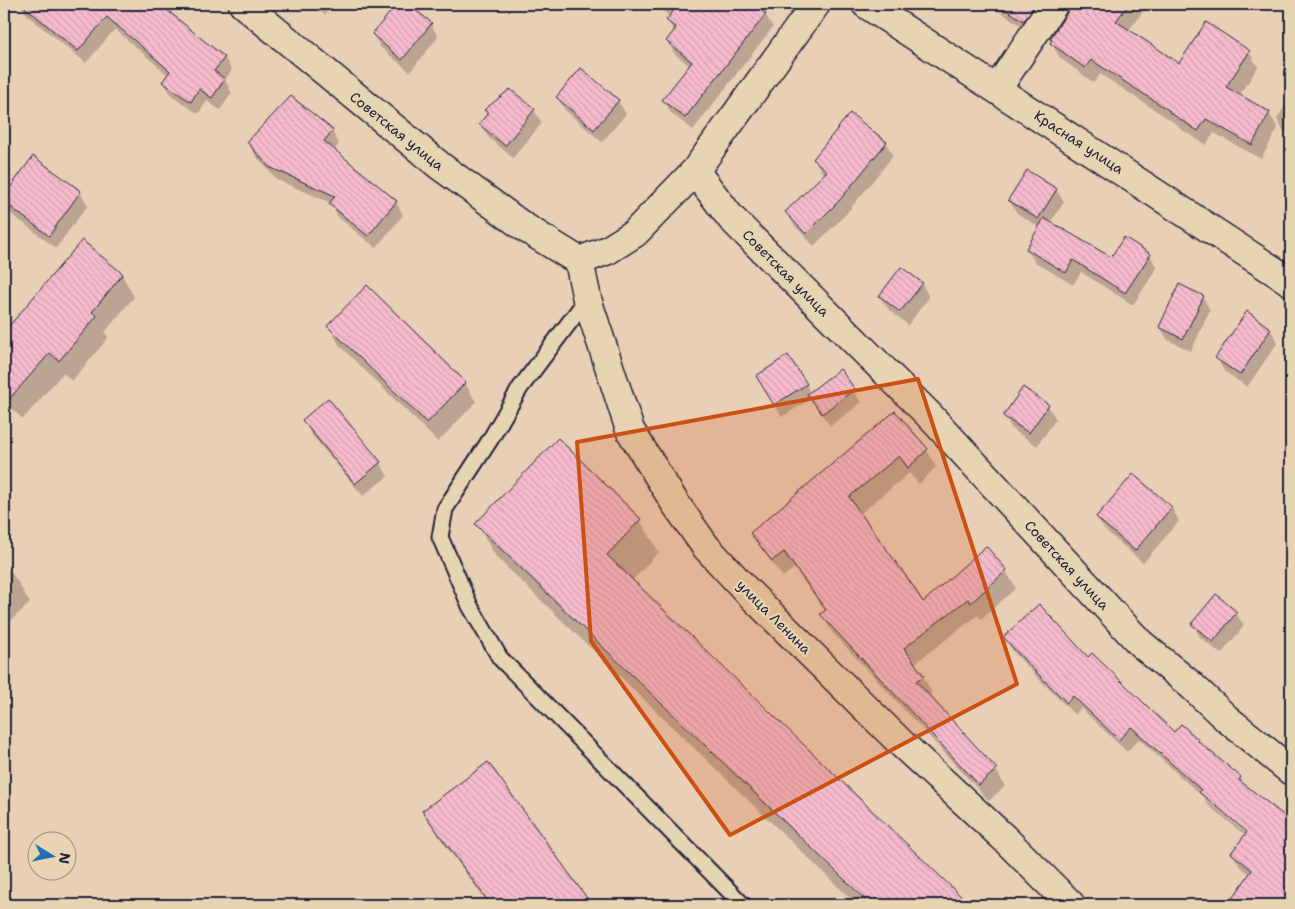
<svg xmlns="http://www.w3.org/2000/svg" width="1295" height="909" font-family="'Shantell Sans',sans-serif">
<defs>
<pattern id="building-back-hatch" width="6" height="6" patternUnits="userSpaceOnUse" patternTransform="scale(1.25)"><rect width="6" height="6" fill="#f5bbcc"/><path d="M-1 5l2 2M0 0l6 6M5-1l2 2" fill="none" stroke="#d2a0b0"/></pattern>
</defs>
<rect width="100%" height="100%" fill="#eacfb7"/>
<filter id="ink" filterUnits="userSpaceOnUse"><feTurbulence type="fractalNoise" baseFrequency=".02" numOctaves="2"/><feDisplacementMap in="SourceGraphic" scale="10" xChannelSelector="R" yChannelSelector="G"/><feConvolveMatrix kernelMatrix="1 2 1 2 8 2 1 2 1" color-interpolation-filters="sRGB"/></filter>
<g filter="url(#ink)">
<path fill="#0003" fill-rule="evenodd" d="M21,4H158L202,41L224,57L232,70L225,80L232,93L220,110L207,101L198,114L171,95L164,82L168,75L115,29L86,63L27,15Z
M311,4H334L325,15Z
M399,4H406L431,24L438,37L410,72L380,47L373,34Z
M557,4H567L563,9Z
M656,4H702V5L703,4H752L765,14L773,27L693,130L671,113L664,100L690,66L675,54L667,41L674,32L668,21L670,17Z
M990,4H1050L1030,31L991,6Z
M1070,4H1077L1081,7L1083,4H1149L1128,31L1179,65L1249,52L1258,67L1239,96L1269,113L1278,128L1261,159L1214,133L1206,145L1179,128L1178,125L1100,74L1094,83L1060,58L1051,43L1052,41L1051,39L1068,13Z
M581,69L618,101L626,114L602,142L565,110L557,97Z
M1291,95V137L1284,132L1277,119Z
M485,110H534L542,123L513,158L488,137L480,124L488,115Z
M332,131L339,144L334,151L396,202L403,215L376,248L338,217L331,203L277,180L256,156L249,143Z
M886,143L893,156L846,214L814,246L794,225L787,212L825,175L822,172L814,159Z
M33,158L80,192L88,205L56,248L10,213L4,203V198Z
M1056,189L1064,202L1050,223L1111,259L1150,255L1157,268L1133,305L1081,272L1073,285L1035,262L1027,249L1040,228L1017,213L1009,200Z
M122,275L134,297L105,332L108,338L72,381L63,373L23,419L4,402V323L9,328Z
M922,284L929,297L908,325L888,309L880,296Z
M367,287L465,383L476,402L438,442L340,346L329,327Z
M1203,297L1210,310L1191,351L1168,340L1160,327Z
M1270,329L1278,342L1247,387L1224,371L1217,358Z
M806,384L810,393L853,390L861,403L830,426L811,399L782,417L765,390Z
M328,400L380,463L388,476L363,496L311,434L304,421Z
M1048,406L1056,419L1037,446L1012,429L1005,416Z
M895,413L927,450L936,467L919,484L909,473L860,514L923,604L986,548L1006,571L1016,588L981,619L978,615L914,664L923,676L932,693L929,696L996,770L1005,786L989,801L832,632L822,615L826,612L794,568L783,577L762,550L752,533Z
M1133,475L1172,508L1179,521L1143,563L1105,530L1097,517Z
M640,520L659,552L632,581L968,905H857L496,557L477,524Z
M4,563L16,579L30,603L4,627Z
M1236,613L1244,626L1221,654L1200,637L1193,624Z
M1005,637L1088,658L1174,734L1200,745L1240,778L1245,786L1291,823V905H1230L1251,875L1240,866L1232,853L1246,836L1208,805L1203,797L1139,739L1127,752L1081,708L1075,715L1039,679L1012,650ZM1203,794L1253,835L1251,837L1203,797Z
M1291,698V714L1286,705Z
M488,764L591,905H489L438,835L424,811Z"/>
<path fill="url(#building-back-hatch)" stroke="#22223b" d="M21,4H160L203,40L225,57L214,71L225,79L212,98L199,89L191,102L162,82L170,71L107,17L78,51Z
M397,4H408L432,23L402,60L372,34Z
M679,4H754L766,14L685,118L662,100L692,62L666,41L676,28L666,20Z
M997,4H1035L1024,21Z
M1069,4H1129L1116,21L1179,63L1206,22L1250,51L1226,87L1270,112L1252,145L1206,119L1198,131L1169,112L1170,111L1091,60L1085,68L1050,43L1052,40L1050,39L1067,13Z
M581,68L619,100L594,130L556,97Z
M510,89L535,109L505,146L479,124L488,113L484,110Z
M291,96L333,130L324,141L397,201L368,236L329,204L335,196L269,167L247,142Z
M850,113L887,142L839,201L806,234L785,212L827,171L813,159Z
M33,156L81,191L49,236L4,202V196Z
M1027,170L1057,189L1038,219L1008,200Z
M1044,218L1111,257L1124,237L1151,254L1125,293L1073,260L1066,273L1026,249Z
M82,240L123,274L92,312L97,316L59,361L50,353L4,405V332Z
M901,267L923,283L900,312L879,296Z
M1179,284L1204,296L1183,339L1159,327Z
M367,285L466,382L427,423L327,326Z
M1247,311L1271,329L1240,375L1215,358Z
M788,355L807,384L774,405L756,376Z
M840,369L855,389L822,414L807,394Z
M1023,387L1049,405L1029,433L1003,416Z
M328,398L381,462L355,484L302,420Z
M895,411L928,449L908,468L899,456L849,497L913,586L923,602L986,546L1007,570L971,603L968,599L904,648L924,676L916,681L997,769L979,785L820,614L826,610L784,552L772,561L750,533Z
M558,438L641,519L607,555L970,905H871L475,524Z
M1133,474L1172,507L1135,551L1096,517Z
M1216,594L1237,612L1213,642L1191,624Z
M1039,604L1088,657L1092,653L1174,732L1181,724L1199,740L1198,741L1241,777L1239,780L1291,821V905H1228L1252,870L1231,853L1247,832L1199,792L1201,790L1131,727L1119,740L1073,696L1067,703L1030,666L1003,637Z
M488,762L592,905H491L422,811Z"/>
<g fill="none" stroke-linecap="round" stroke-linejoin="round">
<defs>
<path id="lane" d="M587,299L520,388L490,440L445,509L440,537L470,606L500,658L743,905"/>
<path id="street" d="M243,4L440,166L524,227L579,261
M997,89L1054,4
M695,171L731,218L930,416L1140,643L1192,686L1226,718L1291,771
M579,261L587,299L630,430L675,503L706,547L746,590L903,745L1004,838L1071,905
M579,261L608,250L635,233L695,171L816,4"/>
<path id="secondary" d="M866,4L1291,282"/>
</defs>
<use href="#lane" stroke="#22223b" stroke-width="19"/>
<use href="#street" stroke="#22223b" stroke-width="31"/>
<use href="#secondary" stroke="#22223b" stroke-width="31"/>
<use href="#lane" stroke="#e7d4b2" stroke-width="15"/>
<use href="#street" stroke="#e7d4b2" stroke-width="28"/>
<use href="#secondary" stroke="#e7d4b2" stroke-width="28"/>
</g>
</g>
<path fill="#ca5113" fill-opacity="0.2" stroke="#ca5113" stroke-width="4" stroke-linejoin="round" d="M918,379L1017,684L730,835L591,641L577,442Z"/>
<g text-anchor="middle" dominant-baseline="central" stroke-width="4.5" stroke-linejoin="round" paint-order="stroke">
<g font-size="14" fill="#22223b" stroke="#e7d4b2">
<text transform="translate(397 131) rotate(39)">Советская улица</text>
<text transform="translate(1079 142) rotate(33)">Красная улица</text>
<text transform="translate(786 273) rotate(45)">Советская улица</text>
<text transform="translate(1067 565) rotate(47)">Советская улица</text>
<text transform="translate(774 617) rotate(45)">улица Ленина</text>
</g>
</g>
<rect width="1295" height="909" fill="none" stroke="#e7d4b2" stroke-width="20"/>
<rect x="10" y="10" width="1275" height="889" fill="none" stroke="#22223b" stroke-width="2" filter="url(#ink)"/>
<g transform="translate(52 856) rotate(100)"><circle r="24" fill="#e7d4b2" stroke="#988d82"/>
<path d="M0-4L9 19L0 12L-9 19Z" fill="#1f6fb2"/>
<text y="-8" font-size="14" font-weight="bold" text-anchor="middle" fill="#22223b">N</text>
</g>
</svg>
